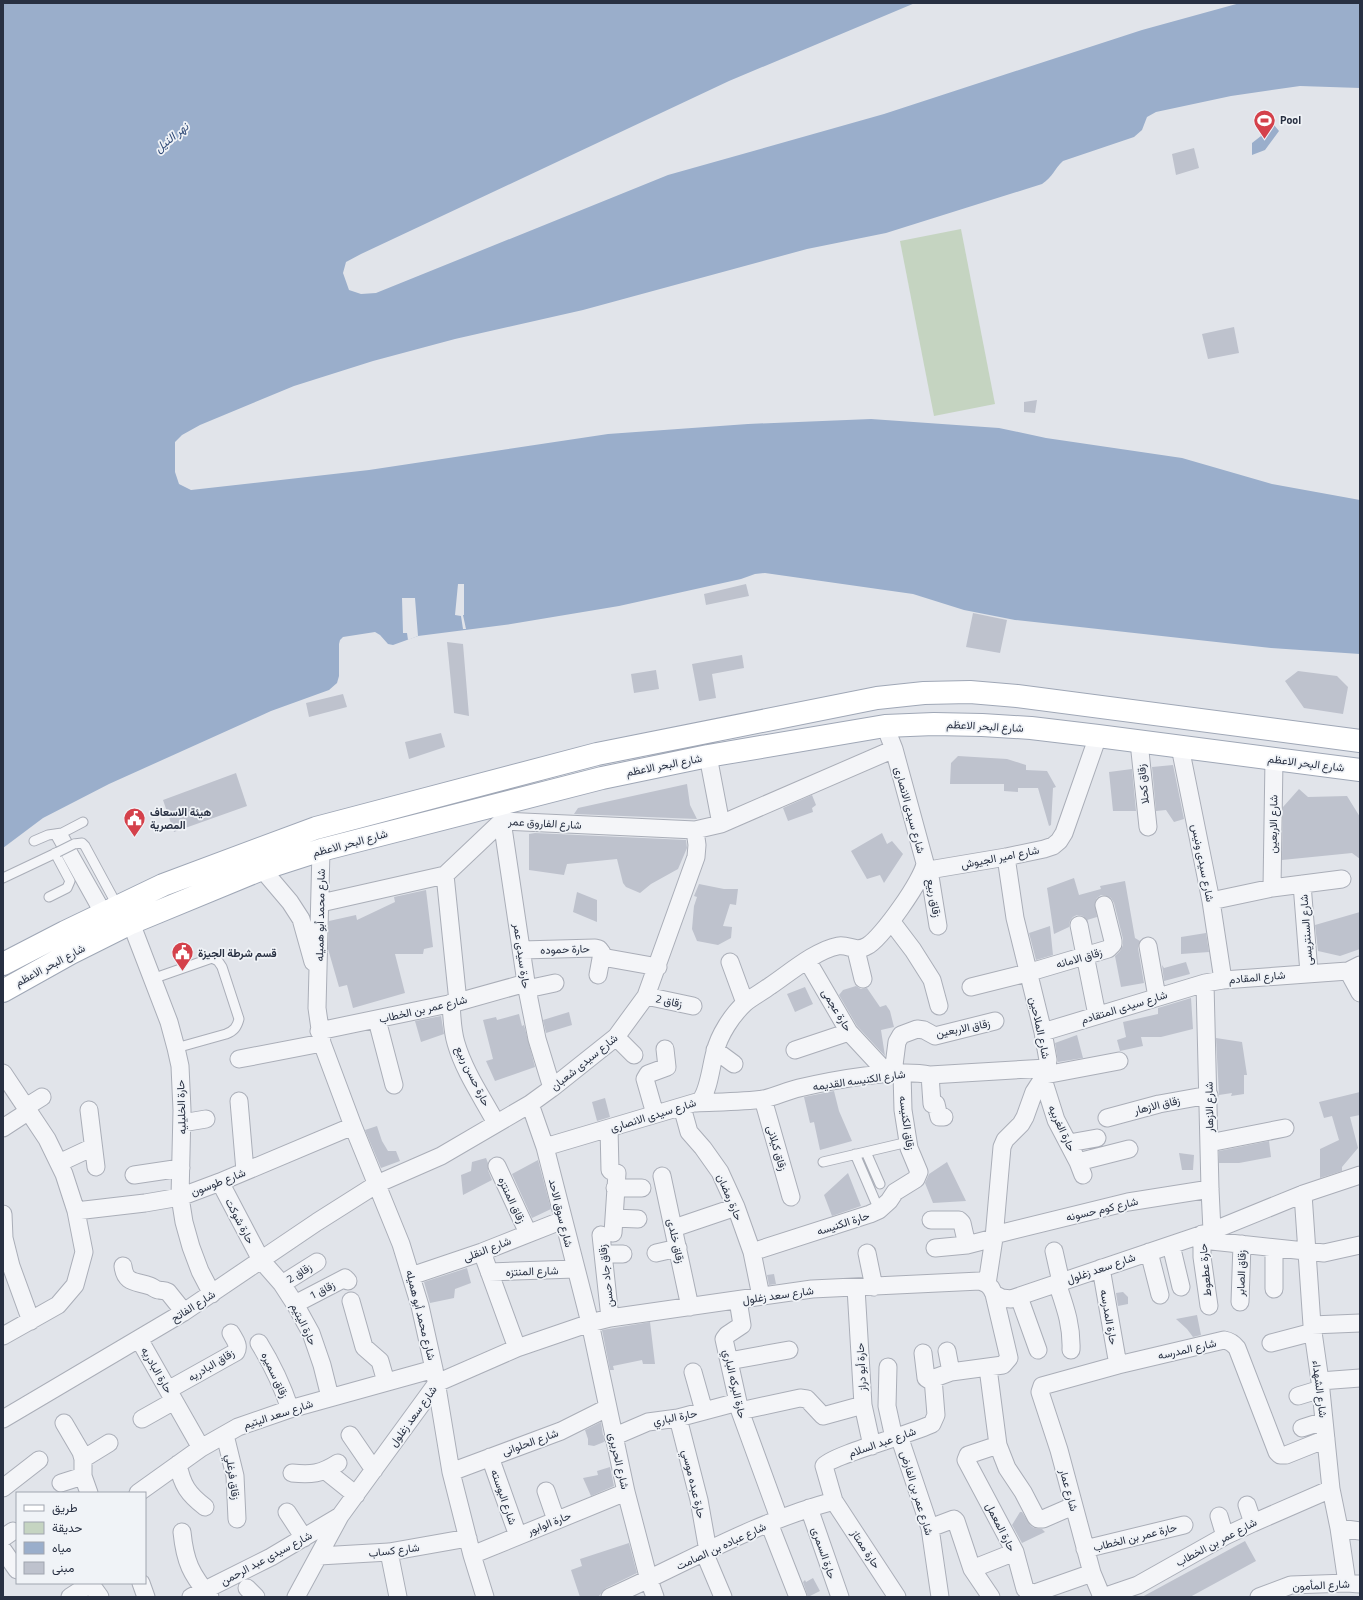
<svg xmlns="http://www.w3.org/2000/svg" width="1363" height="1600" font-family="'Titillium Web',Vazirmatn,sans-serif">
<rect width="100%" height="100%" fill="#e1e4ea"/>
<path fill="#c5d4c1" d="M961,229L995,404L934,416L900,241Z"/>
<path fill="#9aaecb" d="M3,3H915L729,81L361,254L346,262L343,273L349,290L361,294L376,293L668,175L884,114L1142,30L1240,3H1360V88L1300,86L1231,96L1156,112L1147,117L1142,130L1134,137L1063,161C1054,169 1053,177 1042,184L886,233L807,249L583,310L455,339L373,361L294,386L200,425L182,435L175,442V472L179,484L191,490L369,470L608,434L748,424L871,419L999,428L1046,438L1182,458L1272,484L1360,500V654L1271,648L1015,620L964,610L913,594L765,573L755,574L741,579L619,606L511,624L418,636L393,645L388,644L380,635L375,632L343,637L340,640L339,644V676L337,683L329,690L271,711L109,784L43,818L3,848Z
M1266,121L1274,125L1279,131L1265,150L1252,155V143L1261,136L1258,126Z"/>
<path fill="#e1e4ea" d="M458,584H464V615H463L466,629H463L461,616L455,615Z
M402,598H415L418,636L408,640L407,633H403Z"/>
<path fill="#bec2cd" d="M1194,148L1199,168L1176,175L1172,154Z
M1234,327L1239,353L1208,359L1202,334Z
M1037,400L1035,413L1024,412V402Z
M746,584L749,596L706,605L704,594Z
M973,613L1007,620L1000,653L966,647Z
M447,642L463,644L469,716L454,713Z
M742,655L744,668L712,674L716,698L699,701L692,664Z
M656,670L659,689L634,693L631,674Z
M1298,671L1337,676L1348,687L1343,714L1304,708L1285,681Z
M343,694L347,707L309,717L306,703Z
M441,733L445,747L409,759L405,742Z
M958,756L1007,759L1026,765V770L1047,771L1056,787L1053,788L1051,825L1049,826L1038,788H1018V792L1004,791V784H950L951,763Z
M1173,765L1184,819L1174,822L1166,810L1156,811L1152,767Z
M1132,769L1136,811H1113L1109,772Z
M236,773L247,806L174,832L163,800Z
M687,784L690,805L697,819L574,814L578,808Z
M1299,789L1308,797L1347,796L1360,817V859L1352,853L1282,860L1283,807Z
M812,795L816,805L812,808L813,812L788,821L783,808Z
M535,833L686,840L687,848L678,869L651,884L640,893L626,887L623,883L617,859L567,864L564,875L529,870V834Z
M882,833L887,844L892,841L903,854L884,883L880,875L867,879L851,851Z
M1074,878L1079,895L1101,889L1100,886L1125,881L1135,938L1140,941L1138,948L1144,983L1121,987L1115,956L1120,951L1123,945V939L1114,903L1111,898L1107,896L1101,895L1097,898L1095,902L1097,917L1087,920L1083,916L1077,915L1073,917L1070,921L1069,927L1054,934L1047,888Z
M699,884L724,889H738L736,905L730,904L723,926L732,927L731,938L718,945L697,941L692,929L694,906L697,897L694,896Z
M426,890L433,947L424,949L423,954H395L405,993L353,1008L347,985L339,987L328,949L329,921L356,915L357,920L395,902L394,897Z
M577,892L597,900V922L573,912Z
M1360,912V949L1340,956L1318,951L1315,925Z
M1050,926L1053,955L1036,960L1029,933Z
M1206,933L1209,952L1181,954V937Z
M1186,962L1190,974L1164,981L1162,965L1164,968Z
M856,986L861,989L867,988L880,1007L886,1005L890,1011L894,1027L881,1030L885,1056L857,1026L839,995L843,990Z
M805,987L813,1004L795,1012L787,994Z
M1191,998L1193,1029L1161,1037H1141L1143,1046L1120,1051L1117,1040L1126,1037L1123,1022L1158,1014V1008Z
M569,1012L572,1025L546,1033L543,1020Z
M519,1014L522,1026L524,1025L535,1067L495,1081L486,1061L493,1059L483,1020L496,1017L497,1020Z
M441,1016L444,1034L421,1042L415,1021Z
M1077,1035L1083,1058L1058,1062L1055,1043Z
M1216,1038L1242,1042L1247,1075H1244V1094L1231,1096L1232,1093L1219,1095Z
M834,1091L839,1111L852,1141L820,1150L814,1122L810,1123L804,1097Z
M1360,1092V1115L1350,1117L1358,1148L1342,1167V1171L1320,1178V1149L1339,1140L1332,1116L1324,1118L1319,1102Z
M605,1098L610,1117L597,1121L592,1102Z
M377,1126L382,1141L388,1151H396L400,1161L381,1168L365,1130Z
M1269,1141L1271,1157L1239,1163H1219V1151Z
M1179,1153L1194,1155L1193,1170H1182Z
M486,1158L488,1163V1170L492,1180L463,1195L461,1175L471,1171L472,1162Z
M538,1160L551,1209L532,1218L512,1174Z
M947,1162L966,1201L933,1203L925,1183L929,1174Z
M848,1173L861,1206L832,1216L824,1195Z
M467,1268L471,1283L455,1289L454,1298L430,1303L424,1282Z
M774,1274L776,1284L769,1285L767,1275Z
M1123,1292L1128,1297V1304L1118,1306L1116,1293Z
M1197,1315L1201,1335L1193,1337L1187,1329L1176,1319Z
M650,1322L655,1364H643L642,1360L613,1366L614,1370H610L602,1330Z
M601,1422L604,1442L594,1446L588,1445V1439L585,1430Z
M610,1467L614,1486L591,1496L583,1478L598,1475L597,1471Z
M1020,1512H1022L1031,1526L1034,1528L1042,1529L1045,1532L1022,1543L1012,1525Z
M1245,1541L1256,1561L1190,1597H1142Z
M629,1543L637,1573L606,1588L598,1597H580L571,1570L582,1566L580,1559Z
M813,1578L820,1591L808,1597L803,1582L805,1580L806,1582Z"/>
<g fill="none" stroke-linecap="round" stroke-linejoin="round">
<defs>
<path id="service" d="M62,833L107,912
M55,834L100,915
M34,841L48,835L62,833L83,822
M74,844L82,843L85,846L118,907
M3,878L58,852
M49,897L67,888L70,881L55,853
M152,979L212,958L218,961L222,967L239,1019C237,1027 234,1031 226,1034L176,1048
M866,1152L880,1184
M855,1154L879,1210
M823,1162L908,1142"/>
<path id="minor" d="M1139,742L1148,827
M1180,747L1211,901L1223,980
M708,756L721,824
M502,821L527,989L537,1039L552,1088
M321,850L317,1008L322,1043L353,1126L401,1244L420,1306L434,1369L451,1472L472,1555L485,1597
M262,869L290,902L301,919L313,962
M929,870L938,926
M923,871L1006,857L1044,849L1053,846L1059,841L1064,833L1098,736
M445,875L458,1002
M1302,884L1309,973
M1272,888L1274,759
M1211,901L1272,888L1342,879
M321,903L445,875L502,821L695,830L721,824L894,749
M891,921L913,950L932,980L939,1006
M131,923L169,1022L176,1048L180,1066L182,1110L180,1197L184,1222L191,1247L200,1271L212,1294
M1079,925L1097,1015
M1148,946L1157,997
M522,950L595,948L599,949L602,953L598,975
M856,950L863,979
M602,957L658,967
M807,960L849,1032L888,1074
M730,962L745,1003
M1348,971L1360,993
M1205,983L1210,1189L1212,1231
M971,987L1027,973L1108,949L1113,944V941L1104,905
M527,989L555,983
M646,996L693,1006
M451,1003C452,1017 452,1030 456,1043C464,1071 482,1097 496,1123
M377,1020L394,1085
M319,1031L458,1002L526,983
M1043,1032L1205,983L1223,980L1348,971L1360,965
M616,1037L634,1055
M715,1050L734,1064
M795,1050L849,1032
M239,1059L322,1043
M3,1073L47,1139L64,1174L76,1211L84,1252L75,1285L58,1305L3,1336
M893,1073L897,1042L901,1035L917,1029L924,1030L935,1036L995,1021
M930,1075L932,1104H936L939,1117H944
M1045,1075L1119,1061
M1043,1079L1056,1120L1078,1162L1083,1175
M763,1099L791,1197
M239,1101L245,1171
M696,1103C717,1102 745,1102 764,1099C776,1096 787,1091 799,1088C833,1080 897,1068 930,1075L1047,1068
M530,1104L545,1147L590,1323L626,1492L649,1580L655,1597
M26,1107L42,1097
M682,1107L689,1132L703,1148L720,1172L736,1207L752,1252L761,1296
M89,1110L96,1167
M655,1114L645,1079L648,1074L667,1067L665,1049
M1107,1118L1159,1104L1209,1095
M182,1123L206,1119
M3,1128L29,1111
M609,1128L610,1170L611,1171L617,1173L613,1233
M1069,1143L1097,1138
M1209,1143L1285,1128
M545,1147L700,1101C709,1091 711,1065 715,1052C719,1035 732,1015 745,1003C752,997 762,992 770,986C788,974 816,950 838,946C849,944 855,953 867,946C881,939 924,878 925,863L894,749L885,726
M1078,1162L1129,1149
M59,1163L93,1147
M497,1166L528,1233
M134,1175L181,1168
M662,1176L690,1307
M220,1182L261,1260L282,1284L295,1304L311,1333L322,1365L330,1397
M615,1188H642
M1303,1194L1312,1325L1320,1381L1331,1489L1339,1528L1347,1583
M76,1211L145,1203L180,1197L220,1182L353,1126
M3,1214L4,1238L11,1266L31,1321
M614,1218L638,1219
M931,1220H959L962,1223L967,1245
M674,1228L736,1207
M1202,1234V1257L1209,1306
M601,1235L610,1318
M994,1235L1128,1202L1210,1189
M1202,1240L1324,1253L1360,1245
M1171,1245L1181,1287
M935,1248L967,1245L994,1238
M1054,1251L1061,1282
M482,1252L517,1348
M752,1252L870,1214L879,1210L889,1201L895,1192L916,1179L919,1172L909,1148L903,1110L902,1073
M1149,1252L1160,1295
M656,1253L678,1248
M867,1253L874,1287
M603,1254H623
M123,1266C125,1284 136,1281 150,1286C153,1287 156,1290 159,1290C162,1291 164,1290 168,1292L184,1312
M1101,1268L1118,1365
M489,1272L575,1269
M411,1276L482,1252L563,1220
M1057,1283C1065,1307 1072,1325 1071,1350
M282,1284L317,1262
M987,1284L994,1238L1002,1147L1005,1140L1021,1124L1025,1117L1034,1092L1045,1075L1048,1060L1043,1032L1015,918L1006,857
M856,1288L863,1405L872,1446
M1274,1289V1248
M1019,1297L1038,1350
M738,1300L742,1325L727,1335L724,1339L740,1411L779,1518
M351,1301L364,1347L380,1361L386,1382
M1240,1302L1242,1244
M295,1304L345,1278L348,1281
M1312,1325L1360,1323
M139,1339L201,1448
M259,1343C272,1364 282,1385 290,1409
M1271,1343L1313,1332
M947,1351L951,1372
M923,1353L926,1378L929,1380L951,1372L1003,1365L1009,1358L994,1294
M729,1361L789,1350
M888,1367L887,1406L894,1438
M988,1368L998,1445L1007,1468L1023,1492L1036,1517L1038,1519H1043L1073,1506
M693,1372L704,1411
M1320,1381L1360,1378
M168,1390L236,1352C240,1345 234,1339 231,1333
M1298,1396L1321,1389
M740,1411L800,1398L807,1399L823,1416L863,1405
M678,1418L699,1500L708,1551
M3,1419L184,1312L317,1222L377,1184L441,1156L530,1104L552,1088L616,1037L646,996L696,857L697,845L695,830
M142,1419L174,1401
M64,1423L81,1452L83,1459V1476L89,1493
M1302,1428L1324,1421
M225,1435L235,1476L237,1519
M350,1435L374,1470
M899,1436L930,1528L940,1597
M613,1437L648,1422L678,1418L738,1402
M998,1445L968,1455L966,1460L1015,1552L1025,1589L1032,1593H1035L1092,1573
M490,1457L518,1536
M83,1459L109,1443
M178,1464C182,1485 188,1494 205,1507
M326,1471L356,1495
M451,1472L561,1431L607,1408
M292,1473C311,1475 321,1474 338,1463
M61,1483L83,1476
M3,1488L39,1460
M546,1491L556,1520
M138,1493L201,1448L238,1427L290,1409L434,1369
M1247,1505L1253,1523
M809,1508L840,1597
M287,1512L304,1538
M1219,1516L1225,1536
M769,1523L798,1597
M930,1528L954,1519L956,1521L972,1569L991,1597
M1339,1528L1360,1531
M182,1532C185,1562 191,1574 210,1597
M3,1538L13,1531
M1085,1549L1184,1525
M3,1550L17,1570
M389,1552L398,1597
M704,1552L723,1597
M472,1555L626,1492
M319,1556L389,1552L468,1538
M972,1569L1015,1552
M90,1583L100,1597
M141,1583L146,1597
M247,1588L256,1597
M70,1597L90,1584
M191,1597L271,1557L340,1516
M296,1597L340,1516L437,1383L517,1348L590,1323L610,1318L812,1289L980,1281L987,1284L991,1288L994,1294L1002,1298L1011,1299L1212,1231L1303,1194L1360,1175
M610,1597C684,1564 755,1522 834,1501
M897,1597L834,1501L824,1466C830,1456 914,1433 932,1424L936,1415L933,1378
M1102,1597L1092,1573L1059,1450L1040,1392L1042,1386L1118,1365L1224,1340C1230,1341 1233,1343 1237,1348L1277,1452L1280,1455H1286L1326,1439
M1103,1597L1138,1585L1225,1536L1253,1523L1331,1489
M1259,1597L1291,1585L1347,1583L1360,1584"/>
<path id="primary" d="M3,964L65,932L163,885L316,828L597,754L877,698L924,693L970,692L1017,696L1360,741
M3,991L71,953L131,923L262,869L321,850L602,778L708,756L885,726L934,724L982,725L1031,728L1098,736L1360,770"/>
</defs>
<use href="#service" stroke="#aaaeb8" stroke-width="11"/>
<use href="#minor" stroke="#aaaeb8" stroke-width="19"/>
<use href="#primary" stroke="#9fa7b6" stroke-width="24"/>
<use href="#service" stroke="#f4f5f8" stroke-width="9"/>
<use href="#minor" stroke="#f4f5f8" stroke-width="17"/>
<use href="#primary" stroke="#fff" stroke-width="22"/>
<defs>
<path id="service-bridge" d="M58,852L74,844"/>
</defs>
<use href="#service-bridge" stroke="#aaaeb8" stroke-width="11" stroke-linecap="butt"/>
<use href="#service-bridge" stroke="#f4f5f8" stroke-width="9"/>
</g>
<defs>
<symbol id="stadium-pin" viewBox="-11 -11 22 30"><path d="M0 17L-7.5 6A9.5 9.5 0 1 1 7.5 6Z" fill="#d4414b" stroke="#f0f3f7"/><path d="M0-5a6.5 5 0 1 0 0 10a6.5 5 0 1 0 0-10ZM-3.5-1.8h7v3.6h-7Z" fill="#fff"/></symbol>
<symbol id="civic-pin" viewBox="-11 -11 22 30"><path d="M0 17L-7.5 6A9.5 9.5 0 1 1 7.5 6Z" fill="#d4414b" stroke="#f0f3f7"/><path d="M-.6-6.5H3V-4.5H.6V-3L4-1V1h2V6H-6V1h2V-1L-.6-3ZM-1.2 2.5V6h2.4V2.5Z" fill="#fff"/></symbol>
</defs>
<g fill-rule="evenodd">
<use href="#stadium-pin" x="1252" y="108" width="25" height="34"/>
<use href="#civic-pin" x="122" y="806" width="25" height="34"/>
<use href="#civic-pin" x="170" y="940" width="25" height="34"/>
</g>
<g text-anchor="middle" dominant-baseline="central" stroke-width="3.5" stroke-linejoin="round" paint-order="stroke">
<g font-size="11" font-weight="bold" fill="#283042" stroke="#f0f3f7" text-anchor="start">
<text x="1280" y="120">Pool</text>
<text x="150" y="812">هيئة الاسعاف<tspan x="150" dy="13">المصرية</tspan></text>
<text x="198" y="953">قسم شرطة الجيزة</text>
</g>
<g font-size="11" fill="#283042" stroke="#f0f3f7">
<text transform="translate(985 726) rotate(3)">شارع البحر الاعظم</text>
<text transform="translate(1306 763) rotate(7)">شارع البحر الاعظم</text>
<text transform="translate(664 765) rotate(-11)">شارع البحر الاعظم</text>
<text transform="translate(1143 784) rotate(-96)">زقاق كحلا</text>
<text transform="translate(910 810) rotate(75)">شارع سيدى الانصارى</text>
<text transform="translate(545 823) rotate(3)">شارع الفاروق عمر</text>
<text transform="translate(1273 824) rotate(-89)">شارع الاربعين</text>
<text transform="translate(350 843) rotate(-15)">شارع البحر الاعظم</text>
<text transform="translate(1000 857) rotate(-11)">شارع امير الجيوش</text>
<text transform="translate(1203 863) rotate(79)">شارع سيدى ونيس</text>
<text transform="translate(934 898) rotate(80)">زقاق ربيع</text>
<text transform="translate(320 915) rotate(-89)">شارع محمد أبو هميله</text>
<text transform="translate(1306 930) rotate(-94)">شارع السنتريسى</text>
<text transform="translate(565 949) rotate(-2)">حارة حموده</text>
<text transform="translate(522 956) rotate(82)">حارة سيدى عمر</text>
<text transform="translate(1079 958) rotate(-16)">زقاق الامانه</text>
<text transform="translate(50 965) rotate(-28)">شارع البحر الاعظم</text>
<text transform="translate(1257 977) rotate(-5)">شارع المقادم</text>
<text transform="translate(669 1001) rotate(12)">زقاق 2</text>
<text transform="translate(1124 1007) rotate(-17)">شارع سيدى المتقادم</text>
<text transform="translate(423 1009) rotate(-13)">شارع عمر بن الخطاب</text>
<text transform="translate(837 1010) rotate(59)">حارة عجمى</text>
<text transform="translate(963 1028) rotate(-11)">زقاق الاربعين</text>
<text transform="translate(1040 1028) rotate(78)">شارع الملاحين</text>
<text transform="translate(584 1062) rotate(-39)">شارع سيدى شعبان</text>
<text transform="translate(473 1076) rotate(64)">حارة حسن ربيع</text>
<text transform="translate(859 1080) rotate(-8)">شارع الكنيسه القديمه</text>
<text transform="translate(1157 1105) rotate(-13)">زقاق الازهار</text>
<text transform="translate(181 1107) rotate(-92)">حارة الخليليه</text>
<text transform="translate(1209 1107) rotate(-91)">شارع الازهار</text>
<text transform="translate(653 1115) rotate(-17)">شارع سيدى الانصارى</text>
<text transform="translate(907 1123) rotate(82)">زقاق الكنيسه</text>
<text transform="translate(1062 1128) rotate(65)">حارة الغربيه</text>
<text transform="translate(777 1148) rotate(74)">زقاق كيلانى</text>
<text transform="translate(218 1182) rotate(-21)">شارع طوسون</text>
<text transform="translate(730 1197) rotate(67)">حارة رمضان</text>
<text transform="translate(512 1200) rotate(65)">زقاق المنتزه</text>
<text transform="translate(1102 1209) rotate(-13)">شارع كوم حسونه</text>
<text transform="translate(561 1213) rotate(76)">شارع سوق الاحد</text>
<text transform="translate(240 1221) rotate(62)">حارة شوكت</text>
<text transform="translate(843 1223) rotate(-18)">حارة الكنيسه</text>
<text transform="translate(676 1241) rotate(78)">زقاق خلدى</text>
<text transform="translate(487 1249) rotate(-21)">شارع النقلى</text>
<text transform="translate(1101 1268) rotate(-19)">شارع سعد زغلول</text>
<text transform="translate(1205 1270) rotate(-95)">حارة عطعوط</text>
<text transform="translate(532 1271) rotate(-2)">شارع المنتزه</text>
<text transform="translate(299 1273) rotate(-32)">زقاق 2</text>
<text transform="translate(1241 1273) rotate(-88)">زقاق الصابر</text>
<text transform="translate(606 1276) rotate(-97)">زقاق جاد حسن</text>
<text transform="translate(322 1290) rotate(-27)">زقاق 1</text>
<text transform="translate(778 1295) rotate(-8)">شارع سعد زغلول</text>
<text transform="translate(193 1306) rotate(-32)">شارع الفاتح</text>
<text transform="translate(421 1315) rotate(76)">شارع محمد أبو هميله</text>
<text transform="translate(1109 1317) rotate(80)">حارة المدرسه</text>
<text transform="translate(304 1324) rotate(64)">حارة اليتيم</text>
<text transform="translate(1187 1349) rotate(-13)">شارع المدرسه</text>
<text transform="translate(211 1365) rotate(-31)">زقاق البادريه</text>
<text transform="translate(861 1367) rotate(-93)">حارة أبو دراز</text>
<text transform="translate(157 1370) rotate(60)">حارة البادريه</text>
<text transform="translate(275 1375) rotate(65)">زقاق سميره</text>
<text transform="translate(735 1384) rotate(77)">حارة البركه الباري</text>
<text transform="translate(1320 1389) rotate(83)">شارع الشهداء</text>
<text transform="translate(278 1414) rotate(-18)">شارع سعد اليتيم</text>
<text transform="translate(413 1416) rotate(-54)">شارع سعد زغلول</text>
<text transform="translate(675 1417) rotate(-11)">حارة الباري</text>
<text transform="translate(530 1442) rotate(-20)">شارع الحلوانى</text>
<text transform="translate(882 1442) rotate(-19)">شارع عبد السلام</text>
<text transform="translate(619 1461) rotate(77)">شارع الحريرى</text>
<text transform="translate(233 1477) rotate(82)">زقاق فرغلي</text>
<text transform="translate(694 1484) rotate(77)">حارة عبده موسي</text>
<text transform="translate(1069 1490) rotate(75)">شارع عمار</text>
<text transform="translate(917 1493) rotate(73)">شارع عمر بن الفارض</text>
<text transform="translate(504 1497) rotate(71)">شارع البوسته</text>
<text transform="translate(549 1523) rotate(-22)">حارة الوابور</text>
<text transform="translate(1001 1527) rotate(63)">حارة المعمل</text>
<text transform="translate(1135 1537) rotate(-14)">حارة عمر بن الخطاب</text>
<text transform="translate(1216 1542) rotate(-28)">شارع عمر بن الخطاب</text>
<text transform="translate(721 1546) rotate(-25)">شارع عباده بن الصامت</text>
<text transform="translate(866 1549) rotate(57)">حارة ممتاز</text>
<text transform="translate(394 1550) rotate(-7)">شارع كساب</text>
<text transform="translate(824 1553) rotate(71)">حارة السمرى</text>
<text transform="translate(266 1558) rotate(-28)">شارع سيدى عبد الرحمن</text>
<text transform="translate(1321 1585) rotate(-3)">شارع المأمون</text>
</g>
<g font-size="12" font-style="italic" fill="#314b78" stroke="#f0f3f7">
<text transform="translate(171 137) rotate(-39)">نهر النيل</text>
</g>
</g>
<rect width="1363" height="1600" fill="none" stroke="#283042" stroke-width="8"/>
<rect x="16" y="1492" width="130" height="92" fill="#f0f3f7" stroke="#a0a5af"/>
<rect x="24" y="1505" width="20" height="6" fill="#ffffff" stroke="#a0a5af"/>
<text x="52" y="1512" font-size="12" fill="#283042">طريق</text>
<rect x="24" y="1522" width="20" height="12" fill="#c5d4c1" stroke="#a0a5af"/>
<text x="52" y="1532" font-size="12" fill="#283042">حديقة</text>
<rect x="24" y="1542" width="20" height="12" fill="#9aaecb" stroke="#a0a5af"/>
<text x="52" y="1552" font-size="12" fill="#283042">مياه</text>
<rect x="24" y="1562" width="20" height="12" fill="#bec2cd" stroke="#a0a5af"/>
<text x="52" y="1572" font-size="12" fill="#283042">مبنى</text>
</svg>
